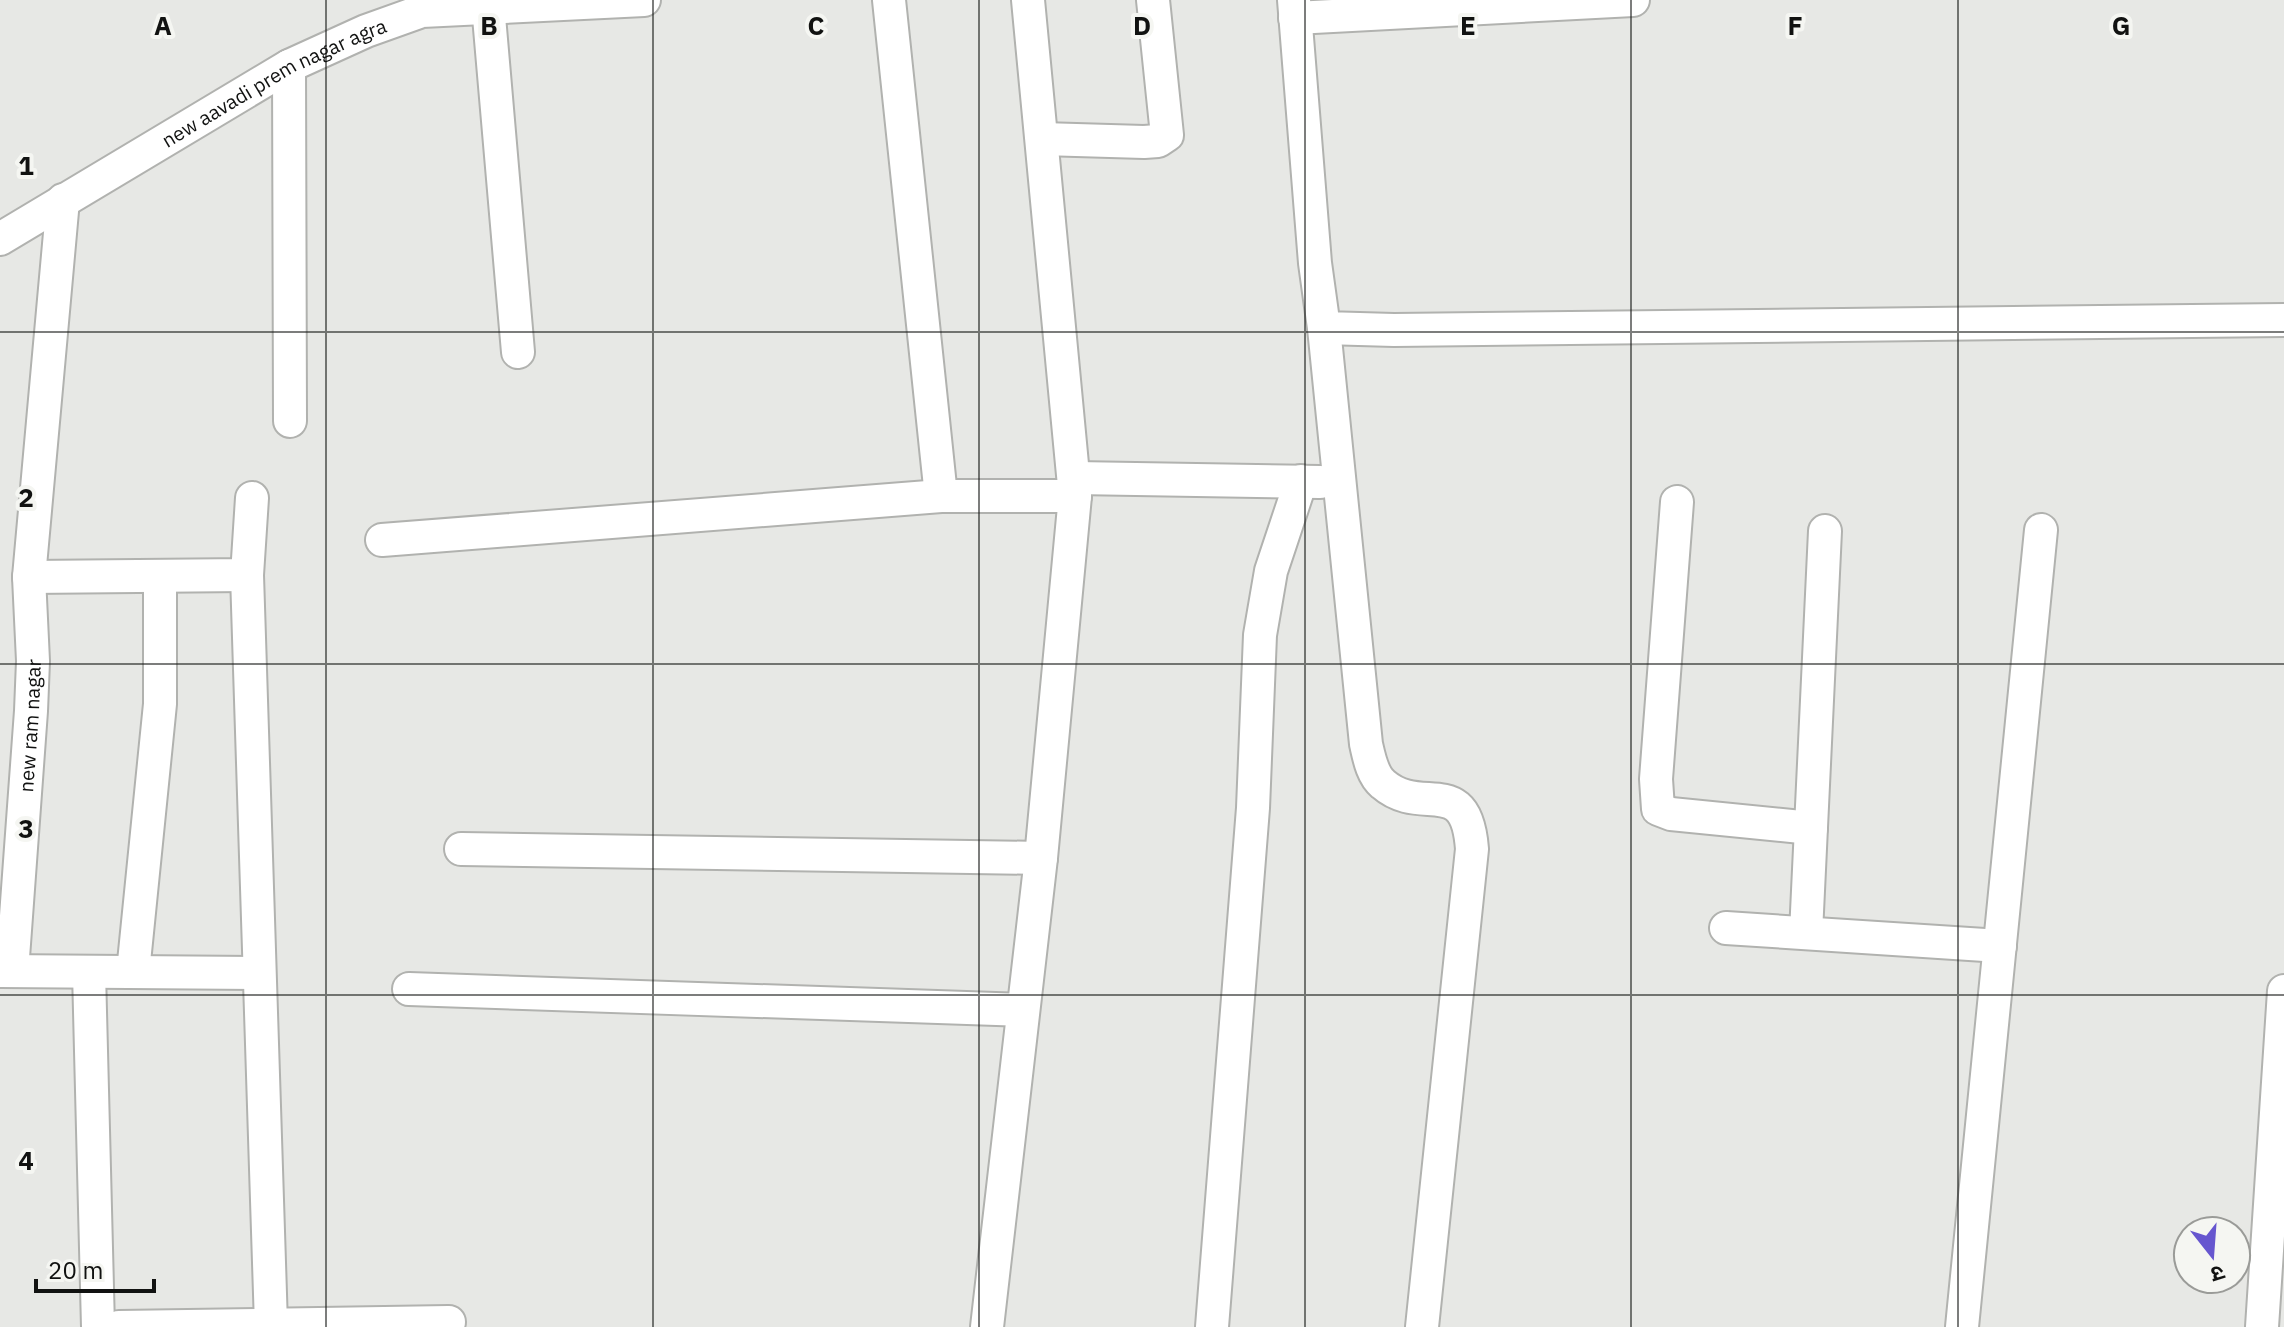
<svg xmlns="http://www.w3.org/2000/svg" width="2284" height="1327" font-family="'IBM Plex Sans','Noto Sans Devanagari',sans-serif">
<rect width="100%" height="100%" fill="#e7e8e5"/>
<g fill="none" stroke-linecap="round" stroke-linejoin="round">
<defs>
<g id="minor">
<path d="M889,0L941,496"/>
<path d="M1294,0L1315,263L1324,328L1394,330L2284,320"/>
<path d="M488,5L518,352"/>
<path d="M1295,18L1633,0"/>
<path d="M289,66L290,421"/>
<path d="M1042,139L1144,142L1158,141L1167,135L1153,0"/>
<path id="s1" d="M0,239L289,66L366,31L422,11L644,0"/>
<path d="M1324,328L1366,744C1369,757 1372,775 1383,784C1422,818 1466,771 1472,849L1422,1327"/>
<path d="M1075,478L1320,482"/>
<path d="M1677,502L1656,779L1658,809L1671,814L1811,828"/>
<path d="M382,540L941,496H1075"/>
<path d="M247,575L271,1325"/>
<path d="M29,577L247,575L252,498"/>
<path d="M461,849L1041,858"/>
<path d="M1726,928L2000,946"/>
<path d="M1806,933L1825,531"/>
<path d="M0,971L259,973"/>
<path id="s2" d="M12,971L31,711L33,661L29,577L63,200"/>
<path d="M89,972L98,1327"/>
<path d="M133,972L160,704V576"/>
<path d="M409,989L1023,1010"/>
<path d="M119,1327L449,1322"/>
<path d="M987,1327L1041,858L1075,496L1028,0"/>
<path d="M1212,1327L1253,808L1260,635L1271,571L1301,481"/>
<path d="M1962,1327L2041,530"/>
<path d="M2262,1327L2284,991"/>
</g>
</defs>
<use href="#minor" stroke="#b1b2af" stroke-width="36"/>
<use href="#minor" stroke="#fff" stroke-width="32"/>
</g>
<path fill="none" stroke="#111211" stroke-width="2" stroke-opacity="0.55" d="M326,0V1327M653,0V1327M979,0V1327M1305,0V1327M1631,0V1327M1958,0V1327M0,332H2284M0,664H2284M0,995H2284"/>
<g text-anchor="middle" dominant-baseline="central" stroke-width="8" stroke-linejoin="round" paint-order="stroke">
<g font-size="20" fill="#111211" stroke="#f5f6f2">
<text stroke="none"><textPath href="#s1" startOffset="316">new aavadi prem nagar agra</textPath></text>
<text stroke="none"><textPath href="#s2" startOffset="246">new ram nagar</textPath></text>
</g>
</g>
<g font-size="26" text-anchor="middle" font-weight="bold" fill="#111211" stroke="#f5f6f2" stroke-width="8" stroke-linejoin="round" paint-order="stroke">
<text x="163" y="35">A</text>
<text x="489" y="35">B</text>
<text x="816" y="35">C</text>
<text x="1142" y="35">D</text>
<text x="1468" y="35">E</text>
<text x="1795" y="35">F</text>
<text x="2121" y="35">G</text>
<text x="26" y="175">1</text>
<text x="26" y="507">2</text>
<text x="26" y="838">3</text>
<text x="26" y="1170">4</text>
</g>
<g transform="translate(2212 1255) rotate(163)"><circle r="38" fill="#f5f6f2" stroke="#9a9b98" stroke-width="2"/>
<path d="M0-6L14 30L0 20L-14 30Z" fill="#6656cf"/>
<text y="-12" font-size="22" font-weight="bold" text-anchor="middle" fill="#111211">उ</text>
</g>
<path d="M36 1279v12h118v-12" fill="none" stroke="#111211" stroke-width="4"/>
<text x="48" y="1279" font-size="24" fill="#111211" stroke="#f5f6f2" stroke-width="6" paint-order="stroke">20 m</text>
</svg>
